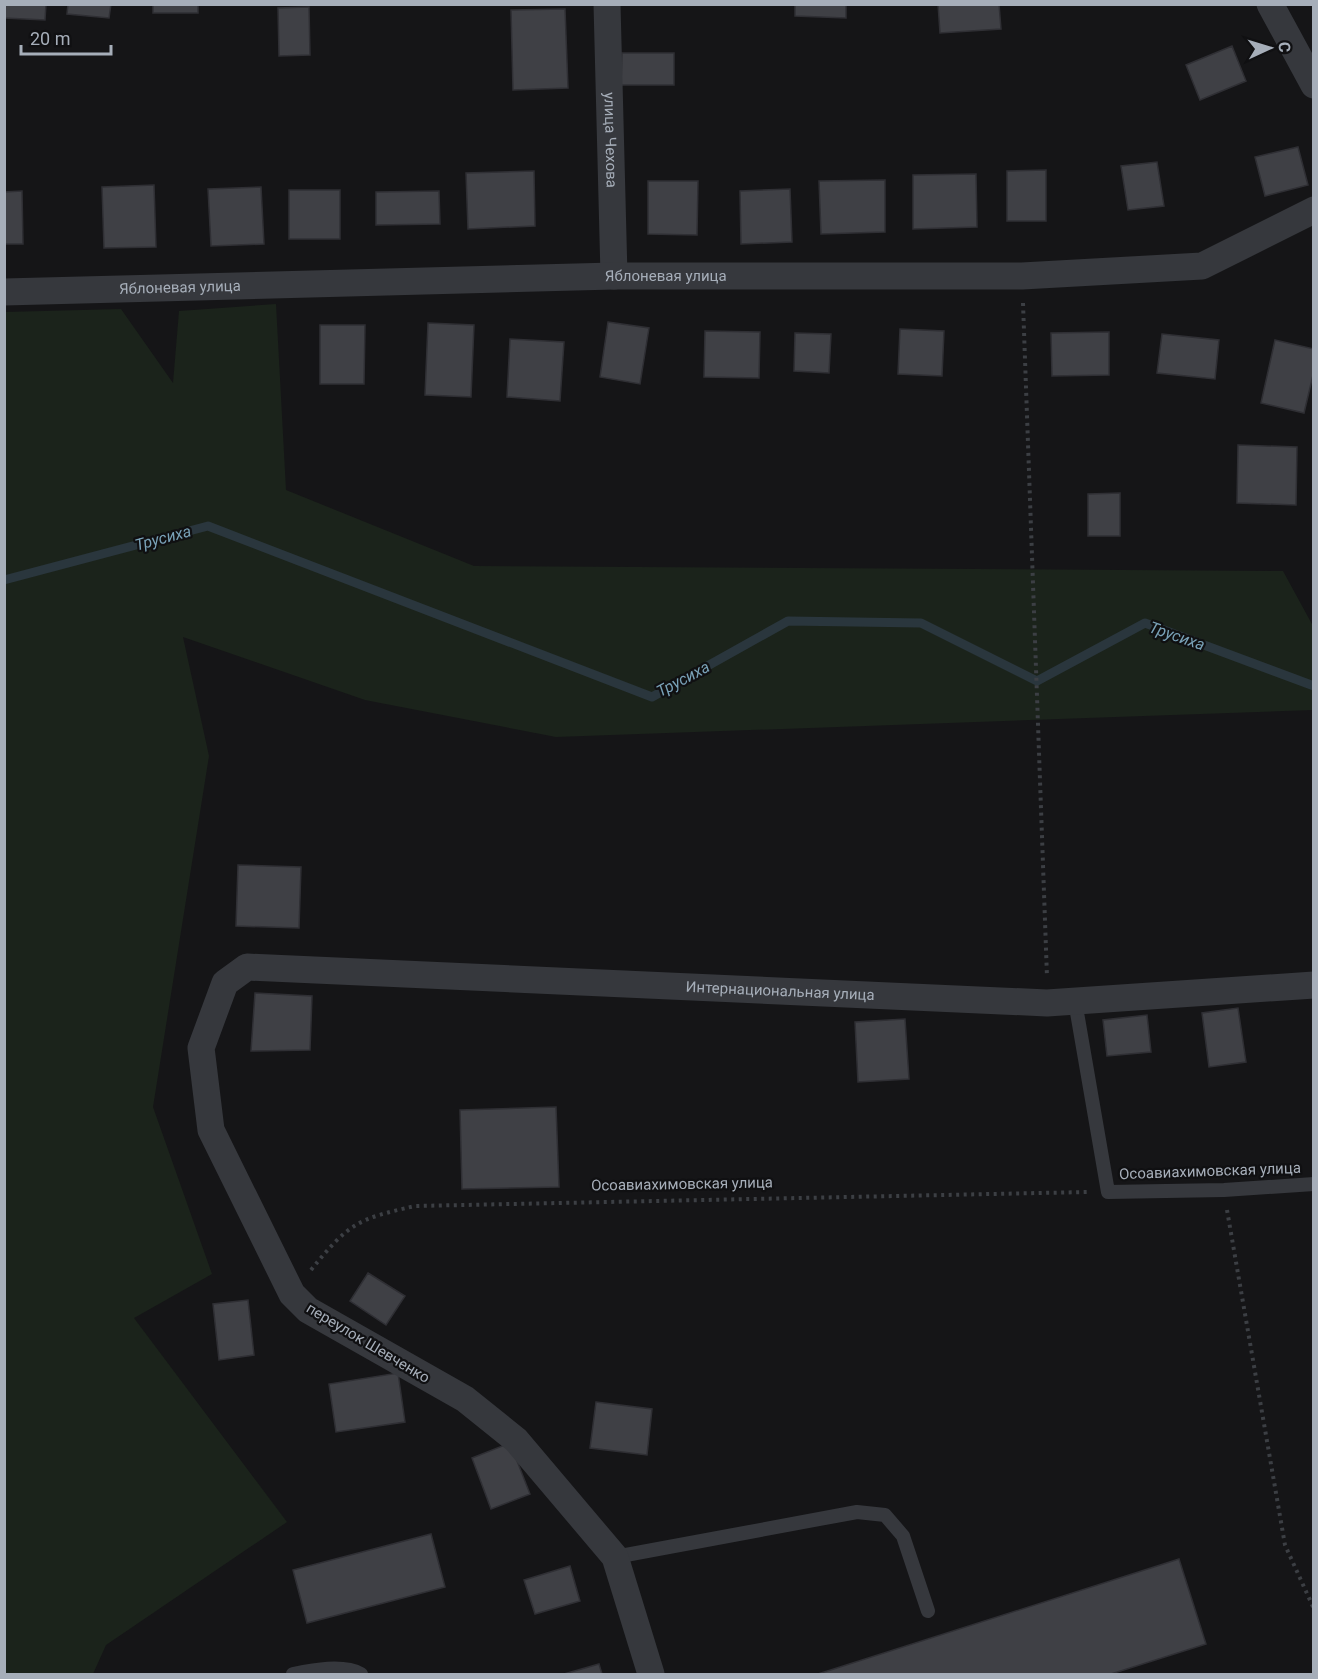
<svg xmlns="http://www.w3.org/2000/svg" width="1318" height="1679" font-family="Roboto,sans-serif">
<rect width="100%" height="100%" fill="#151517"/>
<path fill="#1b231b" d="M276,304L286,490L474,566L1283,571L1313,626V710L556,737L365,700L183,637L209,756L153,1107L212,1274L134,1318L287,1522L106,1645L93,1674H5V312L121,309L173,383L179,311Z"/>
<g fill="none" stroke-linecap="round" stroke-linejoin="round">
<path stroke="#2a363d" stroke-width="9" d="M4,580L208,526L652,697L788,621L921,623L1037,681L1145,623L1314,686"/>
</g>
<path fill="#3f4045" stroke="#2f2f34" stroke-width="1.5" d="M4,4H46L45,20L4,18Z
M68,4H111L109,18L67,14Z
M153,4H198V13H153Z
M795,4H846V18L795,16Z
M938,4H999L1001,29L940,33Z
M309,7L310,55L279,56L278,8Z
M565,9L568,88L513,90L511,10Z
M1232,46L1246,81L1200,100L1186,65Z
M622,53H674V85H621Z
M1298,147L1308,185L1265,196L1255,157Z
M1157,162L1164,206L1128,210L1121,166Z
M1046,170V221H1007V171Z
M534,171L535,226L468,229L466,173Z
M976,174L977,227L913,229V175Z
M885,180V232L821,234L819,181Z
M648,181H698L697,235L648,234Z
M154,185L156,247L104,248L102,187Z
M261,187L264,244L211,246L208,189Z
M790,189L792,242L741,244L740,191Z
M289,190H340V239H289Z
M22,191L23,244H4V192Z
M439,191L440,224L376,225V192Z
M608,322L649,328L640,384L600,377Z
M428,323L474,325L471,397L425,395Z
M320,325H365L364,384H320Z
M900,329L944,331L942,376L898,374Z
M705,331L760,332L759,378L704,377Z
M1109,332V375L1052,376L1051,333Z
M795,333L831,334L829,373L794,371Z
M1162,334L1219,340L1215,379L1157,373Z
M510,339L564,342L560,401L507,397Z
M1275,340L1314,349V371L1304,413L1261,403Z
M1238,445L1297,447L1296,505L1237,503Z
M1120,493V536H1088V494Z
M238,865L301,867L299,928L236,926Z
M255,993L312,996L310,1050L251,1051Z
M1238,1008L1246,1062L1209,1067L1202,1013Z
M1147,1015L1151,1052L1107,1056L1103,1020Z
M905,1019L909,1079L858,1082L855,1022Z
M556,1107L559,1187L462,1189L460,1110Z
M368,1273L405,1296L386,1325L350,1301Z
M248,1300L254,1355L219,1360L213,1304Z
M398,1373L405,1422L336,1432L329,1384Z
M596,1402L652,1409L647,1455L590,1448Z
M510,1443L530,1494L491,1509L472,1458Z
M431,1534L445,1587L307,1623L293,1570Z
M1179,1559L1206,1644L1111,1674H818Z
M570,1566L580,1601L535,1614L524,1580Z
M599,1664L602,1674H564Z"/>
<g fill="none" stroke-linecap="round" stroke-linejoin="round">
<path stroke="#3c3f44" stroke-width="4" stroke-dasharray="3 4.5" stroke-linecap="butt" d="M1023,303L1047,977
M1227,1210L1285,1545L1314,1609
M311,1270C349,1223 357,1219 415,1206L1088,1192"/>
<path stroke="#36383d" stroke-width="14" d="M1075,1001L1108,1192L1224,1190L1314,1184
M615,1557L857,1512L885,1515L903,1536L928,1611
M293,1674C313,1670 343,1664 361,1674"/>
<g stroke="#36383d" stroke-width="27">
<path id="s1" d="M607,4L614,276"/>
<path d="M1270,4L1314,85"/>
<path id="s2" d="M4,292L614,276H1022L1202,266L1314,210"/>
<path id="s3" d="M651,1674L615,1557L516,1440L465,1399L308,1310L292,1294L211,1130L201,1048L225,983L247,967L1047,1003L1314,985"/>
</g>
</g>
<g text-anchor="middle" dominant-baseline="central" stroke-width="4.5" stroke-linejoin="round" paint-order="stroke">
<g font-size="15" fill="#a6aeb9" stroke="#101012">
<text stroke="none"><textPath href="#s1" startOffset="136">улица Чехова</textPath></text>
<text stroke="none"><textPath href="#s2" startOffset="662">Яблоневая улица</textPath></text>
<text stroke="none"><textPath href="#s2" startOffset="176">Яблоневая улица</textPath></text>
<text stroke="none"><textPath href="#s3" startOffset="1440">Интернациональная улица</textPath></text>
<text transform="translate(1210 1171) rotate(-2)">Осоавиахимовская улица</text>
<text transform="translate(682 1184) rotate(-1)">Осоавиахимовская улица</text>
<text transform="translate(368 1343) rotate(31)">переулок Шевченко</text>
</g>
<g font-size="16" font-style="italic" fill="#79a1b7" stroke="#101012">
<text transform="translate(163 538) rotate(-15)">Трусиха</text>
<text transform="translate(1177 636) rotate(19)">Трусиха</text>
<text transform="translate(683 679) rotate(-28)">Трусиха</text>
</g>
</g>
<rect width="1318" height="1679" fill="none" stroke="#a6aeb9" stroke-width="12"/>
<g transform="translate(1270 48) rotate(86)" stroke="#101012" stroke-width="4.5" paint-order="stroke">
<path d="M0-4.5L10 22L0 15L-10 22Z" fill="#a6aeb9"/>
<text y="-9" font-size="16" font-weight="bold" text-anchor="middle" fill="#a6aeb9">С</text>
</g>
<path d="M21 45v9h90v-9" fill="none" stroke="#a6aeb9" stroke-width="3"/>
<text x="30" y="45" font-size="18" fill="#a6aeb9" stroke="#101012" stroke-width="4.5" paint-order="stroke">20 m</text>
</svg>
